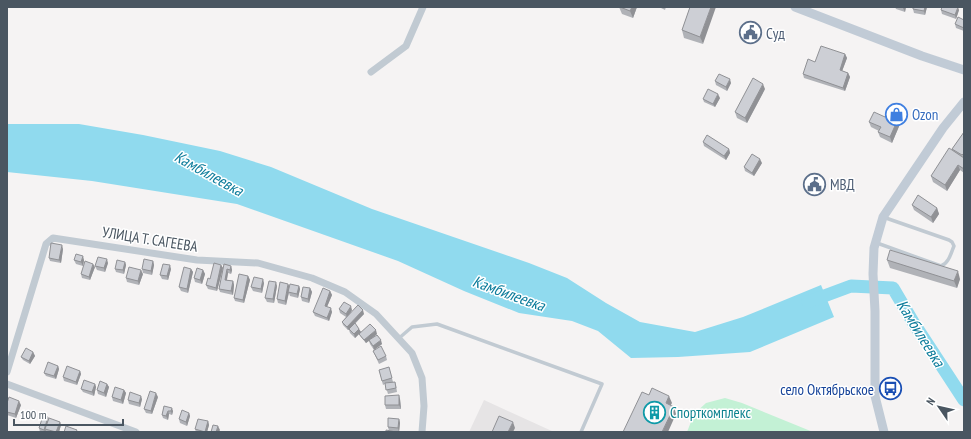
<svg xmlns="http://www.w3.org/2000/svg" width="971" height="439" font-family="'PT Sans Narrow',sans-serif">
<rect width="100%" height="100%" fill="#f5f3f3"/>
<path fill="#e6e4e5" d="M484,400L554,432H469Z"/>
<path fill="#c3f1d5" d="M725,398L742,403L813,432H687L694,414L706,403Z"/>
<path fill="#90daee" d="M7,124H79L143,135L220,151L271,167L372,209L529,263L567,278L606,303L640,322L695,332L743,317L821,285L834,317L750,352L678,357L631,358L598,331L572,321L519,313L464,291L398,261L237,204L92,181L7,172Z"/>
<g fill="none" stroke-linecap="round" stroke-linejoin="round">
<path stroke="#90daee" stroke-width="13" d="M808,302L851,286L893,288L913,322L964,400"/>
<path stroke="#c1cad2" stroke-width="3.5" d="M877,243L941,266C949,263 951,253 954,246L952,242L949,240L883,217
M398,339L412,327L437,324L602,384L581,432"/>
<path stroke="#c1cad2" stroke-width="7" d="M371,72L406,46L423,7
M7,372L46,244L53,238L197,260L258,263L312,278L345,292L376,314L412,353L422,378L424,406L422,432
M7,384L136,432"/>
<path stroke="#c1cbd6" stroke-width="9" d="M795,7L922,56L964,70
M884,432L875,396V311L873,274L874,248L883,217L943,128L964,102"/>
</g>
<path fill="#b0b2b7" d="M619,7H637L633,18L622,14Z
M659,7H666L665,10Z
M690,7L703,44L684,38L682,30Z
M895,7H906L905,12L896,9Z
M913,7H927L925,15L914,13L913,9Z
M941,10H959L956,19L942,14Z
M964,20V31L956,28L955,24Z
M845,54L847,58L842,71L848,73L850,77L845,91L804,78L803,74L815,62Z
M715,81L731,83L727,91L716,85Z
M765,89L747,123L737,118L735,112Z
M720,98L715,107L704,102L703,99Z
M885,117L898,119L900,124L892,143L880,137L878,132L879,131L871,127L869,122Z
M964,132V173L960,170L947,191L933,182L931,176L953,151L952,149Z
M703,142L729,149L730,153L726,160L704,146Z
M762,163L754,176L745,171L744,167Z
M912,205L937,208L939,214L933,223L914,210Z
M63,249L61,263L50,261L49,258Z
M74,260H84L83,266L76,264Z
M887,260L960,279L957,288L890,268Z
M153,261L154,265L152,275L143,273L142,269Z
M125,262L126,265L124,274L116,272L115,269Z
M108,263L105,272L97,270L95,266Z
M224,264L231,266L232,270L231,274L228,273L227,280L233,281L234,285L233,295L220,292L219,289Z
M221,265L223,268L217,291L208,289L206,285L210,279Z
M95,267L90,280L82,278L81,274Z
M171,269L168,280L162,279L160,275Z
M191,269L193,272L188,293L181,291L179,287Z
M203,270L205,274L202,284L195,282L194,278Z
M143,274L139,285L127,282L126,278Z
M248,276L250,280L244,303L235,301L234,298Z
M264,283L262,293L253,291L251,287Z
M277,286L274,303L267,302L265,298Z
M299,286L300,289L298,298L290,296L289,293L286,305L278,303L277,299Z
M310,288L312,292L309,303L302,301L301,297Z
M330,291L332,295L327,307L332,312L329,321L315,316L313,312Z
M339,309L352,310L351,312L364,314L355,324L361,332L377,334L373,337L382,344L374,350L370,344L369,341L366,343L361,337L359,334L355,338L350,333L349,330H348L343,325L342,322L346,317L340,313Z
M373,351L386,356L387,360L379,364Z
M33,352L35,356L30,364L23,360L21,357Z
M58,366L59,369L56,379L46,376L44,373Z
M389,367L393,382H395L396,385L397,392L388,394L385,384L383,385L379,370Z
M80,371L81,374L77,385L64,381L63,377Z
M95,384L96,387L94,396L83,392L81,389Z
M107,384L109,387L106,397L98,394L97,390Z
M124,390L126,393L123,404L113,401L112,397Z
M158,397L152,414L146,413L144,409Z
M142,399L140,407L129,404L128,400Z
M400,399L401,409H386L385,405Z
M7,403L21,405L16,418L7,415Z
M164,406L173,411L172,415L169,414L168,420L163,418L162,415Z
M189,413L190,416L187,426L180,423L179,419Z
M48,417L49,419L60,422L61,425L59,432H46V431V432H40L39,428Z
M399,419L400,423L399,432L389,431L388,427Z
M208,421L209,425L207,432H196L195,429Z"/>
<path fill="#909195" d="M632,7H637L633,18L630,11Z
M711,7H716L703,44L700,37Z
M904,7H906L905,12L903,8Z
M925,7H927L925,15L924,11Z
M958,7L959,10L956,19L955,15Z
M845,54L847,58L841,74L840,70Z
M848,73L850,77L845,91L843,88Z
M730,79L731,83L727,91L726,87Z
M763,84L765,89L747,123L745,118Z
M718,94L720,98L715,107L713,104Z
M898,119L900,124L892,143L890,137Z
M729,149L730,153L726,160L724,156Z
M760,159L762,163L754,176L752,173Z
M958,165L960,170L947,191L945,185Z
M937,208L939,214L933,223L931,217Z
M62,245L63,249L61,263L59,260Z
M83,256L84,260L83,266L81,262Z
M107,259L108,263L105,272L104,268Z
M153,261L154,265L152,275L151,271Z
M125,262L126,265L124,274L123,270Z
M93,264L95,267L90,280L89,277Z
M170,265L171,269L168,280L167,276Z
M221,265L223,268L217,291L216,288Z
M231,266L232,270L231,274L230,270Z
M191,269L193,272L188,293L187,289Z
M227,269L228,273L226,284L225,280Z
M141,270L143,274L139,285L138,281Z
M203,270L205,274L202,284L200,280Z
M958,271L960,279L957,288L954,281Z
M248,276L250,280L244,303L243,300Z
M263,279L264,283L262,293L261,289Z
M233,281L234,285L233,295L231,291Z
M276,282L277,286L274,303L273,299Z
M288,284L290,287L286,305L285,301Z
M299,286L300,289L298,298L297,294Z
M310,288L312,292L309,303L308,299Z
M330,291L332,295L326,309L325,306Z
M351,306L352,310L347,318L346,314Z
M331,308L332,312L329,321L327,318Z
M363,310L364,314L348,330L347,327Z
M359,329L361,332L355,338L354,334Z
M376,330L377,334L366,343L364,340Z
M381,340L382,344L374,350L373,346Z
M33,352L35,356L30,364L29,361Z
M58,366L59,369L56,379L54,376Z
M80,371L81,374L77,385L76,382Z
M95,384L96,387L94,396L92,392Z
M107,384L109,387L106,397L104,393Z
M124,390L126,393L123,404L121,400Z
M156,393L158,397L152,414L151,411Z
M399,395L400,399L401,409L399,405Z
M141,396L142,399L140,407L139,403Z
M669,396L672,403L668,410L666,403Z
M19,401L21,405L16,418L15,414Z
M674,407L676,414L668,432H662Z
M172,408L173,411L172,415L171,411Z
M168,411L169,414L168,420L166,416Z
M189,413L190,416L187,426L186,422Z
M48,417L49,421L45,429L46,431V432H45L44,430Z
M399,419L400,423L399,432L398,428Z
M208,421L209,425L207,432H205Z
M60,422L61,425L59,432H56Z
M513,422L515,428L513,432H508Z
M218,426L220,430L219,432H216Z"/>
<path fill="#cdcfd5" stroke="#909195" d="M620,7H632L630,11Z
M690,7H711L700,37L682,30Z
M913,7H925L924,11L913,9Z
M942,7H958L955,15L941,10Z
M958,17L964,20V28L955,24Z
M821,46L845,54L840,70L848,73L843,88L803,74L808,59L815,62Z
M719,74L730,79L726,87L715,81Z
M753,78L763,84L745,118L735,112Z
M708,89L718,94L713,104L703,99Z
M874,112L885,117L887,113L898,119L890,137L878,132L881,127L869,122Z
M964,132V153L962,155L952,149Z
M707,135L729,149L724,156L703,142Z
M949,148L964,158V169L958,165L945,185L931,176Z
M752,154L760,159L752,173L744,167Z
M918,195L937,208L931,217L912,205Z
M51,243L62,245L59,260L49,258Z
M890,250L958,271L954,281L887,260Z
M76,254L83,256L81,262L74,260Z
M98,257L107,259L104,268L95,266Z
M144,259L153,261L151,271L142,269Z
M117,260L125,262L123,270L115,269Z
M85,261L93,264L89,277L81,274Z
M214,263L221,265L216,288L206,285L208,278L210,279Z
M163,264L170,265L167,276L160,275Z
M224,264L231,266L230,270L227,269L225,280L233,281L231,291L219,289Z
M129,267L141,270L138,281L126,278Z
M184,267L191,269L187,289L179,287Z
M197,268L203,270L200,280L194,278Z
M239,274L248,276L243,300L234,298Z
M254,277L263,279L261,289L251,287Z
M269,281L276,282L273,299L265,298Z
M280,282L288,284L285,301L277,299Z
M290,284L299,286L297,294L288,292Z
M303,287L310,288L308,299L301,297Z
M323,288L330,291L325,306L331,308L327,318L313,312Z
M344,302L351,306L346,314L339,309Z
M358,305L363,310L347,327L342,322Z
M355,323L359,329L354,334L349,329Z
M370,324L376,330L364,340L359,334Z
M377,335L381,340L373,346L369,340Z
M381,346L386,356L378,360L373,351Z
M26,348L33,352L29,361L21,357Z
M48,362L58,366L54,376L44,373Z
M67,366L80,371L76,382L63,377Z
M389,367L392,378L382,381L379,370Z
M84,380L95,384L92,392L81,389Z
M100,381L107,384L104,393L97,390Z
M395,382L396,388L386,390L385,383Z
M115,387L124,390L121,400L112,397Z
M652,388L669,396L666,403L674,407L662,432H623L642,392L649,395Z
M150,391L156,393L151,411L144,409Z
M130,392L141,396L139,403L128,400Z
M399,395V405H385V396Z
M9,397L19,401L15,414L7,412V403Z
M164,406L172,408L171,411H168L166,416L162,415Z
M182,410L189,413L186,422L179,419Z
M43,416L48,417L44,430L39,428Z
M499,416L513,422L508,432H492Z
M49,418L60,422L56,432L45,429Z
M388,418L399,419L398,428L388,427Z
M198,419L208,421L205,432L195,429Z
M213,425L218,426L216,432H211Z
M66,426L77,430L76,432H64Z
M386,430L396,432H386Z"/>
<defs>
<symbol id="civic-ring" viewBox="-11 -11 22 22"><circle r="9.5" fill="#fff" stroke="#5c6f8a" stroke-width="1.5"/><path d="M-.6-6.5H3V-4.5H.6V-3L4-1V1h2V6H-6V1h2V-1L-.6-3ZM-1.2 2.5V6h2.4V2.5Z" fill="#5c6f8a"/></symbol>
<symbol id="shop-ring" viewBox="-11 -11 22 22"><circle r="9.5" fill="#fff" stroke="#3f7fe0" stroke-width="1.5"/><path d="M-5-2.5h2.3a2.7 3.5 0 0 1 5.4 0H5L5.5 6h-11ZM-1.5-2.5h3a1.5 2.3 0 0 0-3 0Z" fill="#3f7fe0"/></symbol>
<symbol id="bus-ring" viewBox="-11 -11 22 22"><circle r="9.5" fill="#fff" stroke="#1a4fb4" stroke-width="1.5"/><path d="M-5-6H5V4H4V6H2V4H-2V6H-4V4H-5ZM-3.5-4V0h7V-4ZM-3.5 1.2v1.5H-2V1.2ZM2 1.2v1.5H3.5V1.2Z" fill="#1a4fb4"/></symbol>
<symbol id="building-ring" viewBox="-11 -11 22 22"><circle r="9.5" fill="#fff" stroke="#0f9aa8" stroke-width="1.5"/><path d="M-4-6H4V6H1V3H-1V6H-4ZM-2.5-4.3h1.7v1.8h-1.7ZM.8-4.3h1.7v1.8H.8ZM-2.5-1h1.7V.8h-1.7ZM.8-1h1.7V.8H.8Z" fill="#0f9aa8"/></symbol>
</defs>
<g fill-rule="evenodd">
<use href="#civic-ring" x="738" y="20" width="25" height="25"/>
<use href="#shop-ring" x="884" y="102" width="25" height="25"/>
<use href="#civic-ring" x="802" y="172" width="25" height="25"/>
<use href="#bus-ring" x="878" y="376" width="25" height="25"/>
<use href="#building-ring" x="642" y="400" width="25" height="25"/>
</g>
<g text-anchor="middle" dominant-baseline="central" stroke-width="3" stroke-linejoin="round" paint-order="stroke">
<g font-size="15" fill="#4e5e75" stroke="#fff" text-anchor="start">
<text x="766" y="33">Суд</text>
<text x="830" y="184">МВД</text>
</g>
<g font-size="15" fill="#366cbe" stroke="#fff" text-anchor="start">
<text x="912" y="114">Ozon</text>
</g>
<g font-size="15" fill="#4a5661" stroke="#fff">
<text transform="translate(150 239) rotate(9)">УЛИЦА Т. САГЕЕВА</text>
</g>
<g font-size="15" fill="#164399" stroke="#fff" text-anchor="end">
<text x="874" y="389">село Октябрьское</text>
</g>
<g font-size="15" fill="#0d838f" stroke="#fff" text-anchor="start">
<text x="670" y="412">Спорткомплекс</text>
</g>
<g font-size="16" font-style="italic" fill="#0c7c9b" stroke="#fff">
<text transform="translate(209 173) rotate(29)">Камбилеевка</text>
<text transform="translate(509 293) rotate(20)">Камбилеевка</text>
<text transform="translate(921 333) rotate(58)">Камбилеевка</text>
</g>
</g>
<rect width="971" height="439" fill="none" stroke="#4a5661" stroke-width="16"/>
<g transform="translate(939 407) rotate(304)" stroke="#ffffff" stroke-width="3" paint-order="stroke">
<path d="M0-3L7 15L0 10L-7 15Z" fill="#4a5661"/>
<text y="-6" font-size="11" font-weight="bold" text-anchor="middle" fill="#4a5661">N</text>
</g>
<path d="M14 419v6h109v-6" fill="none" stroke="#4a5661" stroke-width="2"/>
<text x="20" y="419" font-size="12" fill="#4a5661" stroke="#ffffff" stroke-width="3" paint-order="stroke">100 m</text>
</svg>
